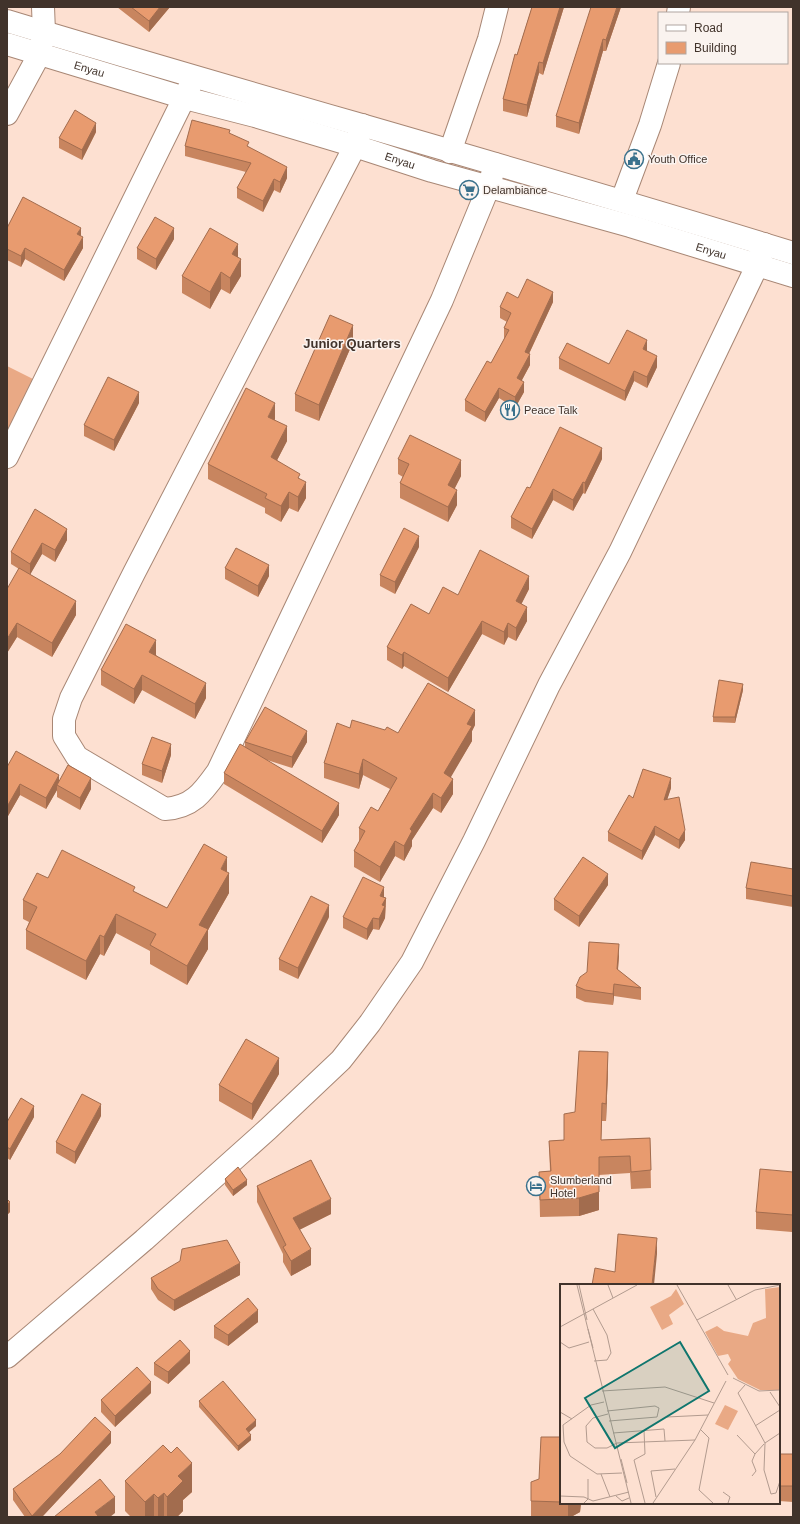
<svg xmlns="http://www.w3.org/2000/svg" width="800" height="1524" font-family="Arial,sans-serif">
<rect width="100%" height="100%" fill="#fde0d1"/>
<path fill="#e9a985" d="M7,366L37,381L7,440Z"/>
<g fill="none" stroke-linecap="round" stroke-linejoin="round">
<defs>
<g id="minor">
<path d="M678,13L679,7"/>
<path d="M7,21C268,100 532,172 793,253"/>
<path id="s1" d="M7,44L185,98L255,116L355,146L432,171L630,226L793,276"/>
<path d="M7,114L39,55L44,32L43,7"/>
<path d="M362,125L355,146L134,573L71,698L64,719V736L77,757L165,809C193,807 203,792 218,771L442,300L489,186L495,164"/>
<path d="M450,152L489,39L497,7"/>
<path d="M622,200L650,125L669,63"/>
<path d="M7,457L190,86"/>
<path d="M7,1357L144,1240L268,1129L341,1060L370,1023L412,962L474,841L549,685L620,552L757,266L764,244"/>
</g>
</defs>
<use href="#minor" stroke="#a88775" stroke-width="24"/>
<use href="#minor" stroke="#fff" stroke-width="22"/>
</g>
<path fill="#c8855f" d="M117,7H170L149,32Z
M532,7H564L543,75L539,73L527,117L503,111V99Z
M621,7L606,51H603L579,134L556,127V116Z
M96,132L82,160L59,148V138Z
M230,134L249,147L287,178L280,193L274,190L263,212L237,198V188L246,172L185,156V146Z
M7,228L83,248L64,281L25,259L21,267L7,260Z
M174,239L156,270L137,259V248Z
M238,258L241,276L230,294L221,289L210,309L182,293V276Z
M518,298L553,302L529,354L530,365L522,380L524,392L515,408L499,398L485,422L465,411V400L491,363L504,339V328L507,322L500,318V307Z
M353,342L319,421L295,411V394Z
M647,351L657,367L647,388L634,381L625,401L559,369V358L609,364Z
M139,403L114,451L84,436V425Z
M275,419V420L287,441L277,460L300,479L306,498L298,512L289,508L281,522L265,513V508L208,479V464Z
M398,459L461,476L455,488L457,505L448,522L400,498V483L403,477L398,474Z
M602,459L585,494L583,493L573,511L553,500L532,539L511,528V517L530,488Z
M67,529V540L55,562L42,554L30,574L76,615L52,657L17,637L7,653L19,569L11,564V552Z
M419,547L395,594L380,586V575Z
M225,568L269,576L258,597L225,579Z
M529,589L521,604L527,621L516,641L508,637L504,645L482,634L448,692L404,666L402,669L387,660V647L429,614L458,595Z
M156,655L206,698L195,719L142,690L134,704L101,685V670Z
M743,690L735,723L713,722V717Z
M475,725L472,731V741L450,777L453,794L441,813L433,808L412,840V846L404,861L395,856L380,882L354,867V851L359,842V828L378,811L390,789L363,775L359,789L324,778V763L350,728L385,730L398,733Z
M245,742H307L292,768L267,760L339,815L322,843L224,784V773L245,747Z
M171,755L162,783L142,775V764Z
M7,767L59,782L91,789L80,810L57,797V790L46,809L20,795L8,816H7Z
M671,788L667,800L685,840L679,849L655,835L642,860L608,841V832L633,798Z
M793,869V907L746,899V888Z
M227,872L229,893L208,930V949L187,985L150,964V951L116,933L104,956L100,954L86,980L26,949V930L29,922L23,919V900L48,878L135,892L167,908Z
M608,885L579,927L554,910V899Z
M384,898H386L385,918L379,930L373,929L367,940L343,928V917Z
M329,917L298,979L279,970V959Z
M619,955L618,970L641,988V1000L614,996L613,1005L585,1002L576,998V986Z
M608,1070L606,1121H602L601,1140L650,1138L651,1188L631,1189L630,1173L599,1175V1210L579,1216L540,1217L539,1172L550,1171L549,1141L564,1140L575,1112Z
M279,1074L252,1120L219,1101V1085Z
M101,1116L75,1164L56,1153V1142Z
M34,1117L10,1160L7,1158V1122Z
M793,1172V1243H792V1232L756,1229V1212Z
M225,1179L247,1185L233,1196L225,1185Z
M257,1186L331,1214L299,1230L311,1265L291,1276L283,1262V1254L257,1202Z
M7,1199L10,1202V1212L8,1214L7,1213Z
M240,1275L174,1311L158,1300L151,1289V1278Z
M258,1322L228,1346L214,1338V1326Z
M154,1363H190L168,1384L154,1375Z
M151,1393L115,1427L101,1412V1400Z
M199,1401L256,1426L249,1432L251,1440L238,1451L199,1407Z
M561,1437V1503H581L580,1512L571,1517H531V1501L539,1479Z
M111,1443L42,1517H25L13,1500V1489Z
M779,1454H793V1502L779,1501Z
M125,1481L192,1492L183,1500V1511L177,1517H131L125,1511Z"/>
<path fill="#a26c4e" d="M160,7H170L149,32V21Z
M560,7H564L543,75V63Z
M617,7H621L606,51V40Z
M603,39V51L579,134V123Z
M539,62V73L527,117V105Z
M96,123V132L82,160V150Z
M287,167V178L280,193V182Z
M274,179V190L263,212V201Z
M81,228V239L77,234Z
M174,228V239L156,270V259Z
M83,237V248L64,281V270Z
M238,244V261L232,254Z
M25,248V259L21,267V256Z
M241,259V276L230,294V278Z
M221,272V289L210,309V292Z
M553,292V302L525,362V352Z
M353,325V342L319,421V405Z
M647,340V351L643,360V349Z
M530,354V365L517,389V378Z
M657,356V367L647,388V377Z
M634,371V381L625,401V391Z
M524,382V392L515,408V397Z
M499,388V398L485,422V412Z
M139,392V403L114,451V440Z
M275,403V419L268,432V417Z
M287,426V441L271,472V457Z
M602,448V459L585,494V483Z
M461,460V476L448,501V485Z
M306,482V498L298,512V497Z
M583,482V493L573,511V500Z
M553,489V500L532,539V529Z
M457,490V505L448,522V507Z
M289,492V508L281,522V506Z
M67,529V540L55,562V550Z
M419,536V547L395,594V582Z
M42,543V554L30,575V564Z
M269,565V576L258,597V586Z
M529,576V589L516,615V601Z
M76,601V615L52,657V643Z
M527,607V621L516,641V628Z
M482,621V634L448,692V678Z
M17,623V637L7,653V639Z
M508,623V637L504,645V632Z
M156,640V655L149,667V652Z
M404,652V666L402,669V655Z
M142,675V690L134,704V689Z
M206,683V698L195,719V704Z
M743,684V690L735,723V717Z
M475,710V725L472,731V741L444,789V773L467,724Z
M307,731V742L292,768V757Z
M171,744V755L162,783V771Z
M363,759V775L359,789V774Z
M59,775V786L57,785V790L46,809V798Z
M91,778V789L80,810V798Z
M671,778V788L664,809V800Z
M453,779V794L441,813V798Z
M20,784V795L8,816V805Z
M433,793V808L412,840V846L404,861V846L410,829Z
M339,803V815L322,843V831Z
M655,826V835L642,860V851Z
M685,830V840L679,849V840Z
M395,841V856L380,882V867Z
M227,857V876L229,873V893L208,930V949L187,985V966L199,925L221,869Z
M608,874V885L579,927V916Z
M384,887V899L380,896Z
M386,898L385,918L379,930V919L382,905Z
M329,905V917L298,979V968Z
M116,914V933L104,956V937Z
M373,918V929L367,940V929Z
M100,935V954L86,980V961Z
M619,944V955L617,981V969Z
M614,984V996L613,1005V994Z
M608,1052V1070L606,1121V1104Z
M279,1058V1074L252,1120V1104Z
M101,1104V1116L75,1164V1152Z
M34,1106V1117L10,1160V1149Z
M599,1157V1210L579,1216V1198Z
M247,1180V1185L233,1196V1190Z
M331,1199V1214L293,1233V1218Z
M10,1202V1212L8,1214V1204Z
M657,1238V1254L654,1285H652Z
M311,1249V1265L291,1276V1261Z
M240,1263V1275L174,1311V1300Z
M258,1310V1322L228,1346V1335Z
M190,1351V1363L168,1384V1372Z
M151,1382V1393L115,1427V1416Z
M256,1420V1426L246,1435V1429Z
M111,1432V1443L42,1517H32V1516Z
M251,1435V1440L238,1451V1446Z
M192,1463V1492L183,1500V1511L177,1517H167V1497L178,1476Z
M164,1493V1517H158V1498Z
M154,1494V1517H145V1502Z
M115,1497V1513L110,1517H95V1512Z
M568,1503H581L580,1512L571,1517H568Z"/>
<path fill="#e89b6f" stroke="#a26c4e" d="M131,7H160L149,21Z
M532,7H560L543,63L539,62L527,105L503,99L515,54L517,55Z
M591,7H617L606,40L603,39L579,123L556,116Z
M75,110L96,123L82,150L59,138Z
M192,120L230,130L229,133L249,142L247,146L287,167L280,182L274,179L263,201L237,188L251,163L185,146Z
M23,197L81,228L77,234L83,237L64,270L25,248L21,256L7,249V228Z
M155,217L174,228L156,259L137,248Z
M210,228L238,244L232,254L241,259L230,278L221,272L210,292L182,276Z
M527,279L553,292L525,352L530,354L517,378L524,382L515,397L499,388L485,412L465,400L487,361L491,363L509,330L504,328L511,313L500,307L507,292L518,298Z
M330,315L353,325L319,405L295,394Z
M627,330L647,340L643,349L657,356L647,377L634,371L625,391L559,358L567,343L609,364Z
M108,377L139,392L114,440L84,425Z
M246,388L275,403L268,417L287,426L271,457L300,474L298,478L306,482L298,497L289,492L281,506L265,498L267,494L208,464Z
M560,427L602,448L585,483L583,482L573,500L553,489L532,529L511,517L527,487L530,488Z
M410,435L461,460L448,485L457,490L448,507L400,483L409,464L398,459Z
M35,509L67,529L55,550L42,543L30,564L11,552Z
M404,528L419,536L395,582L380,575Z
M236,548L269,565L258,586L225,568Z
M480,550L529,576L516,601L527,607L516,628L508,623L504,632L482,621L448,678L404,652L402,655L387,647L411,604L429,614L443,587L458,595Z
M19,568L76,601L52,643L17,623L7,639V589Z
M126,624L156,640L149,652L206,683L195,704L142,675L134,689L101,670Z
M719,680L743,684L735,717H713Z
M428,683L475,710L467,724L472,726L444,773L453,779L441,798L433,793L410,829L412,831L404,846L395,841L380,867L354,851L365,831L359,828L371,807L378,811L397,778L363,759L359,774L324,763L337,723L350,728L352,720L385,730L387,727L398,733Z
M265,707L307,731L292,757L245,742Z
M152,737L171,744L162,771L142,764Z
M240,744L339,803L322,831L224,773Z
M16,751L59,775L46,798L20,784L8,805H7V767Z
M68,765L91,778L80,798L57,785Z
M643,769L671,778L664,800L679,797L685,830L679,840L655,826L642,851L608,832L629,795L633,798Z
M204,844L227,857L221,869L229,873L199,925L208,929L187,966L150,945L156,934L116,914L104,937L100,935L86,961L26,930L37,907L23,900L37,873L48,878L62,850L135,887L133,891L167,908Z
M583,857L608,874L579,916L554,899Z
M751,862L793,869V896L746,888Z
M363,877L384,887L380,896L386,898L382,905L385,906L379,919L373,918L367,929L343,917Z
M311,896L329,905L298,968L279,959Z
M589,942L619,944L617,969L641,988L614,984L613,994L585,990L576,986L580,977L587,972Z
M246,1039L279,1058L252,1104L219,1085Z
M579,1051L608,1052L606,1104L602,1103L601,1140L650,1138L651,1170L631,1172L630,1156L599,1157V1192L579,1198L540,1200L539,1172L551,1171L549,1141L564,1140V1114L575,1112Z
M82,1094L101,1104L75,1152L56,1142Z
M21,1098L34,1106L10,1149L7,1147V1122Z
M311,1160L331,1199L293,1218L311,1249L291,1261L283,1247L286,1245L257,1186Z
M238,1167L247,1180L233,1190L225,1179Z
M760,1169L793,1172V1215L756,1212Z
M7,1199L10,1202L8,1204L7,1203Z
M618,1234L657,1238L652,1285H592L595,1268L615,1272Z
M227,1240L240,1263L174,1300L158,1289L151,1278L180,1261L182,1249Z
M248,1298L258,1310L228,1335L214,1326Z
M180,1340L190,1351L168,1372L154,1363Z
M137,1367L151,1382L115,1416L101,1400Z
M223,1381L256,1420L246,1429L251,1435L238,1446L199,1401Z
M95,1417L111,1432L32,1516L13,1489L60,1454Z
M541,1437H561V1502L531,1501V1482L539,1479Z
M163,1445L171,1453L177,1447L192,1463L178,1476L183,1481L167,1497L164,1493L158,1498L154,1494L145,1502L125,1481Z
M779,1454H793V1486H779Z
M100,1479L115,1497L95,1512L98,1516L96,1517H54Z"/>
<defs>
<symbol id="civic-ring" viewBox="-11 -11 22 22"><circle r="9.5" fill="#faf3ef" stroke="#3a718c" stroke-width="1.5"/><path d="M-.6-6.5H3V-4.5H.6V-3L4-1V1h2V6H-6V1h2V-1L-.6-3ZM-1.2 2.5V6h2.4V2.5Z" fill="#3a718c"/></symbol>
<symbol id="supermarket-ring" viewBox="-11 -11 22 22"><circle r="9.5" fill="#faf3ef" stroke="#3a718c" stroke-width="1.5"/><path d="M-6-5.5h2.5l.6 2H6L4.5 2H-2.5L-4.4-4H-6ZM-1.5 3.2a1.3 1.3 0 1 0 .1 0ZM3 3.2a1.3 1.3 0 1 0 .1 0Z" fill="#3a718c"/></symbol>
<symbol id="restaurant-ring" viewBox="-11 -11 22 22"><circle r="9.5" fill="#faf3ef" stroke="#3a718c" stroke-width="1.5"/><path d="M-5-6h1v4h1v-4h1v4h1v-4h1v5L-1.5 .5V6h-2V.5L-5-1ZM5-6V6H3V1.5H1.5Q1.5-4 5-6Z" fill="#3a718c"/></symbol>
<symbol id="hotel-ring" viewBox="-11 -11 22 22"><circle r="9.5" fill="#faf3ef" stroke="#3a718c" stroke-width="1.5"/><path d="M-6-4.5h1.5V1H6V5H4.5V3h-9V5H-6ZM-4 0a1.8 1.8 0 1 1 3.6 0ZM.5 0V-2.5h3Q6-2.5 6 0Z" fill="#3a718c"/></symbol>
</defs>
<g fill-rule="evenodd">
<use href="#civic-ring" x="623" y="148" width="22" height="22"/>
<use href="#supermarket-ring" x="458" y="179" width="22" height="22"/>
<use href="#restaurant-ring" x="499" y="399" width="22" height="22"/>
<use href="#hotel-ring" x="525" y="1175" width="22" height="22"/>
</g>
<g text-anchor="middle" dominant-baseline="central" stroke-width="3" stroke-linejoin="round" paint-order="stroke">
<g font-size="11" fill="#41332b" stroke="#faf3ef">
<text stroke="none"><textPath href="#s1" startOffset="86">Enyau</textPath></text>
<text stroke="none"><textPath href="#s1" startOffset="410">Enyau</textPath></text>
<text stroke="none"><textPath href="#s1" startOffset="734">Enyau</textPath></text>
</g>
<g font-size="11" fill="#41332b" stroke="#faf3ef" text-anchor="start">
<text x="648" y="159">Youth Office</text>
<text x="483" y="190">Delambiance</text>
<text x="524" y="410">Peace Talk</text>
<text x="550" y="1180">Slumberland<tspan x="550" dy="13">Hotel</tspan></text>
</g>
<g font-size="13" font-weight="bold" fill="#41332b" stroke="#faf3ef">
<text x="352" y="343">Junior Quarters</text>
</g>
</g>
<g transform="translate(560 1284)">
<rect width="220" height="220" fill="#fde0d1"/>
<path d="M220,3V106H200L178,95L168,80L171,76L168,70L158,72L145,48L157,42L164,47L188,52L193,39L206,34L205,5ZM116,5L124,20L109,31L113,40L102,46L90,23L111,12ZM165,121L178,127L168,146L155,140Z" fill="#e9a985"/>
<path fill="none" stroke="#b29b8f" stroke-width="1" d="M17,1L71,219M19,1L27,36M48,1L53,14M117,1L168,91M168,1L176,15M33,25L47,51L51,69L47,76L34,77M137,36L195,6L220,1M0,43L77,1M28,45L33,64M0,58L9,64L29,58M173,94L199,107L220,106M185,101L178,109L205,159L220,149M42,107L105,103L154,119M210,108L220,123M44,118L31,121L3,141L4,158L10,172L37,190L62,189M47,127L95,122L99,124L97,133L49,137M0,128L12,135M48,130L33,134L26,142L27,158L35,164H47L57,159L135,156M107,133L148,131M195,142L220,126M84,146L85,170L74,176L85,219M141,146L149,154L139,206L153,219M53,149L104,145L105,157M177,151L195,170L204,160M205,159L204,186L211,210L216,209L220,197M61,175L67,199M41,190L50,213M192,192L196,187L192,177L195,170M163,208L170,213L168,219M0,212L24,213L33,217L69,208M56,212L62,217L69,214M96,213L91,187L115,185M24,219L28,215V195M93,219L135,156L166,97"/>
<path fill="#0f766e" fill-opacity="0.15" stroke="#0f766e" stroke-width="2" d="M120,58L149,107L55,164L25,114Z"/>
<rect width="220" height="220" fill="none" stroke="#41332b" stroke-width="2"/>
</g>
<rect width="800" height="1524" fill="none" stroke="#41332b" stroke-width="16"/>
<rect x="658" y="12" width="130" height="52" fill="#faf3ef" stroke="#b0a6a1"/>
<rect x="666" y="25" width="20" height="6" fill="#ffffff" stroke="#b0a6a1"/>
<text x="694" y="32" font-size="12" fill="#41332b">Road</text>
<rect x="666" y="42" width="20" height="12" fill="#e89b6f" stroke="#b0a6a1"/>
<text x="694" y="52" font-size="12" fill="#41332b">Building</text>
</svg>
